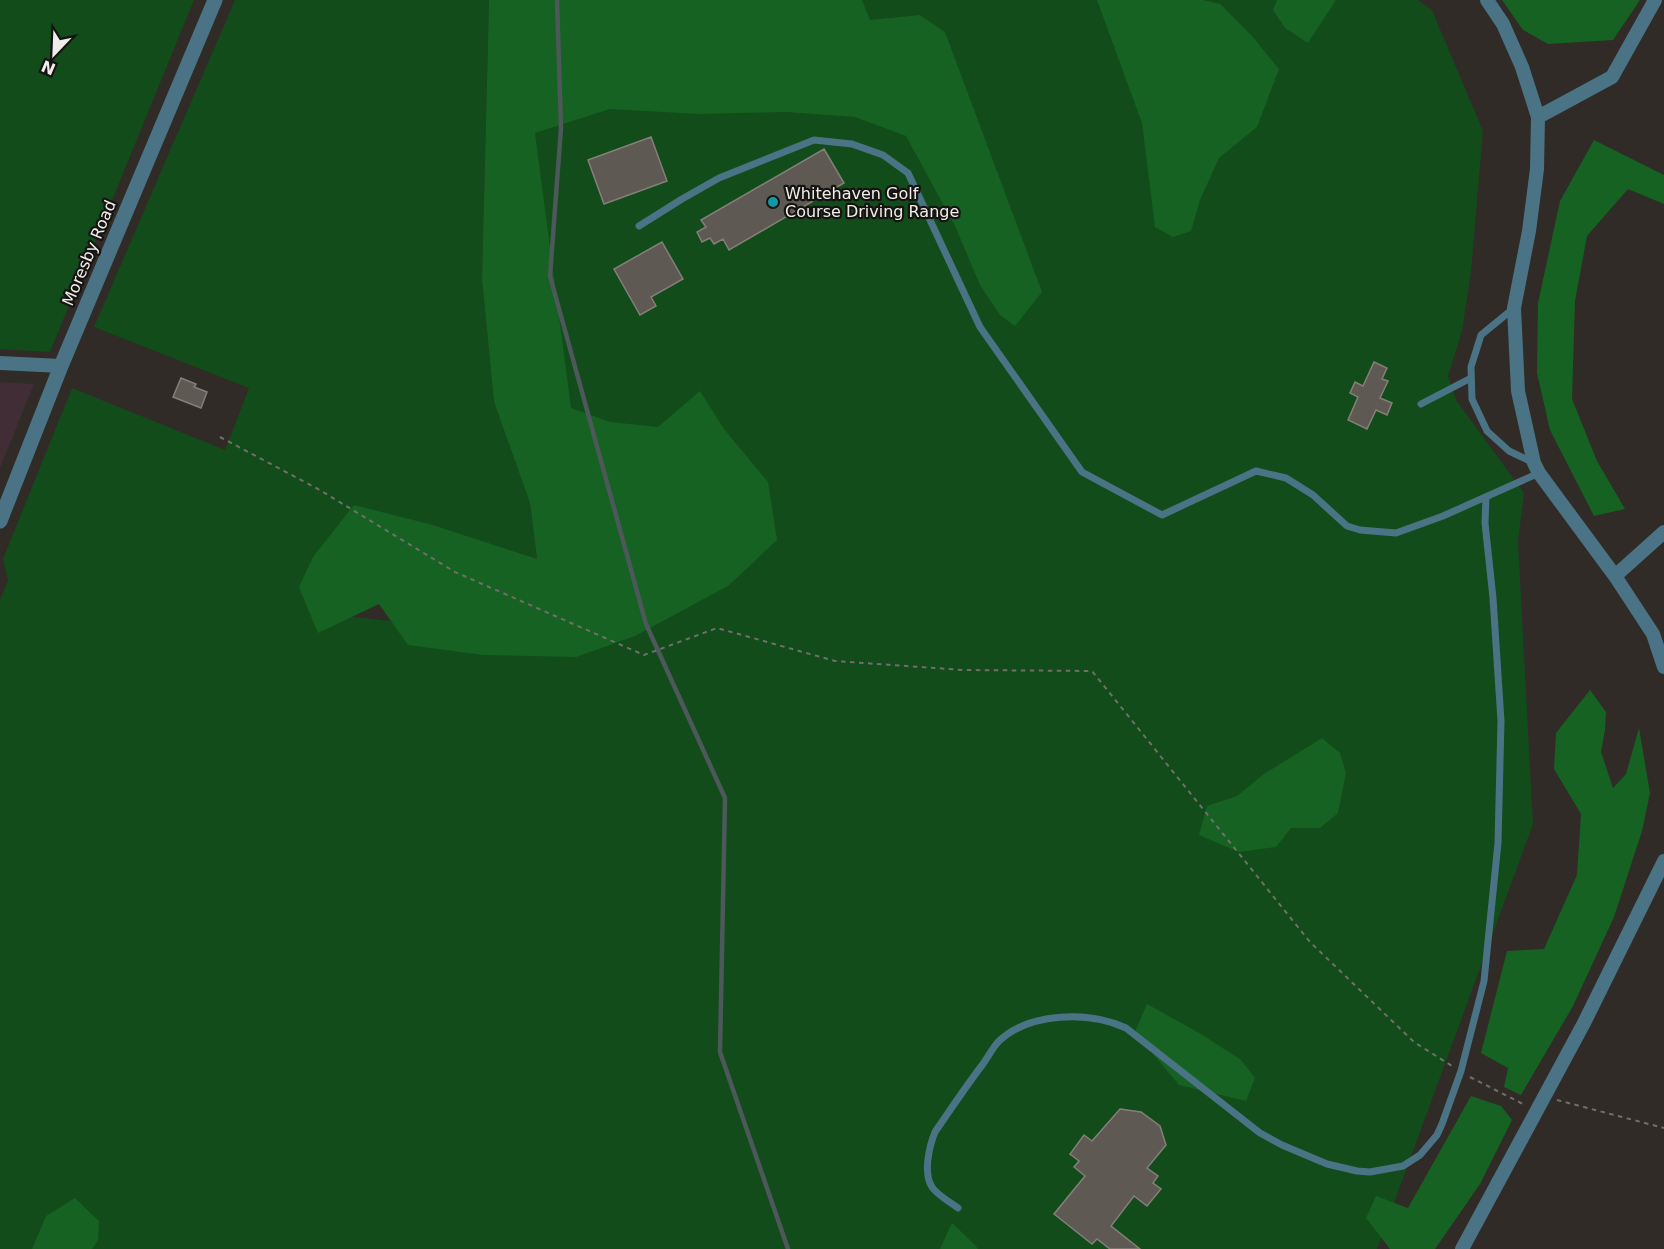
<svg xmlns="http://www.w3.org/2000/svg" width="1664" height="1249" font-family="'DejaVu Sans',sans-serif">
<rect width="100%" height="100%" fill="#302b26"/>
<path fill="#402d35" d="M0,382L34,384L0,468Z"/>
<path fill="#124c1a" d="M0,0H194L50,352L0,349Z
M235,0H489L482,279L494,402L530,503L537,560L433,525L310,612L580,642L523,0H1418L1432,10L1483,131L1471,272L1462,331L1448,376L1456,400L1524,493L1518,542L1533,824L1377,1249H0V600L8,580L3,559L72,388L225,450L249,388L94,327Z"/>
<path fill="#166222" d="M489,0H862L870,20L920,15L945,32L1042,292L1015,326L1000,315L980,285L955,226L906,136L855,117L787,112L698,114L610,109L535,133L571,408L610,422L658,427L700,391L724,429L768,482L777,540L728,586L635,636L576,657L483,655L408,645L379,604L318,633L299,587L313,557L354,505L433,525L537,559L530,503L494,402L482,279Z
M1097,0H1203L1220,4L1252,36L1279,69L1257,127L1219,158L1200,200L1191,231L1173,237L1155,227L1142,123Z
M1277,0H1336L1308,43L1285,28L1273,10Z
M1502,0H1640L1613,40L1548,44L1523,30Z
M1594,140L1664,175V204L1628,189L1587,236L1575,301L1572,399L1597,461L1625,509L1594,516L1550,430L1537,373L1538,303L1560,201Z
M1590,690L1606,712L1605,730L1601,752L1613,788L1626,774L1639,728L1650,793L1642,831L1614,917L1573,1006L1521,1095L1504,1087L1508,1068L1481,1053L1507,951L1544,949L1577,875L1581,814L1554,769L1556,733Z
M1322,738L1340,753L1346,773L1338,813L1320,828H1291L1276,847L1239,852L1199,835L1207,806L1237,796L1264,774Z
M1147,1004L1201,1034L1241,1060L1255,1078L1246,1101L1179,1085L1135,1032Z
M1471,1096L1501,1106L1512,1120L1480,1184L1435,1249H1390L1366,1218L1376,1196L1408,1208Z
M75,1198L99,1221L98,1240L92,1249H32L46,1216Z
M952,1223L975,1245L978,1249H940Z"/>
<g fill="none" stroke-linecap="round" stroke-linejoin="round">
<path stroke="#4d585a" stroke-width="4.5" d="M557,0L561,128L550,276L646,624L725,798L720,1052L788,1249"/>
</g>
<path fill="#5e5953" stroke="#857f79" stroke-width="1.5" d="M651,137L667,181L604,204L588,160Z
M824,149L844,183L729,250L723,239L714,244L710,238L702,242L697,232L706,227L701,220Z
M662,242L683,279L651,297L656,306L640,315L614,269Z
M1374,362L1387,368L1382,379L1388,381L1380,398L1392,403L1387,415L1376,410L1367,429L1348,420L1358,397L1350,393L1355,382L1363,386Z
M181,378L196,384L194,387L207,392L201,408L173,397Z
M1120,1109L1141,1112L1160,1126L1166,1145L1147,1168L1158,1176L1153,1183L1161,1189L1147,1206L1134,1196L1111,1226L1140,1249H1110L1097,1239L1092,1244L1054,1214L1085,1176L1074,1167L1079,1161L1070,1154L1084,1135L1092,1141Z"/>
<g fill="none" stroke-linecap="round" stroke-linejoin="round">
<path stroke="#726e69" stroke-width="2" stroke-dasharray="4.5 4.5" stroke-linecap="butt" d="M220,437L318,489L455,572L644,655L717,628L835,661L963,670L1092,671L1310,942L1414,1042L1452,1066
M1470,1077L1523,1104
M1557,1100L1664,1128"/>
<path stroke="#4a7386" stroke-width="7" d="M639,226L682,199L719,178L814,140L852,144L883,155L908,173L980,327L1082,472L1162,515L1256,471L1286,478L1313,495L1347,526L1360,530L1396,533L1443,516L1539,473
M1514,308L1481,335L1471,367L1472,399L1487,431L1509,451L1534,463
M1421,404L1471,378
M958,1208C950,1202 937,1195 932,1187C923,1173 929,1147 935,1132C951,1109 966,1086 983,1064C988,1057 993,1047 999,1041C1030,1012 1089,1011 1126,1028L1260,1133L1282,1145L1327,1164L1357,1171L1370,1172L1403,1166L1420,1155L1437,1135L1442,1124L1461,1071L1484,981L1498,843L1501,721L1493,598L1485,523L1486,497"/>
<path stroke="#4a7386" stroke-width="14" d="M1487,0L1503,24L1522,67L1538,117L1537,169L1529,231L1514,308L1518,391L1534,463L1539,473L1615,576L1653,634L1664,667
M1538,117L1612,77L1655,0
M0,363L61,366
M1615,576L1664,532
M1462,1249L1584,1023L1664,861"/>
<path stroke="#4a7386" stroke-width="15" d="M0,521L61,366L215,0"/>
</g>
<circle fill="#0f9aa8" stroke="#161412" stroke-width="2" cx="773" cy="202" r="6"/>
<g text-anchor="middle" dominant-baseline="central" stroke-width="4.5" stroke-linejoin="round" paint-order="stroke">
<g font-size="16" fill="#f1eeea" stroke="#161412" text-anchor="start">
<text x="785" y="193">Whitehaven Golf<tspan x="785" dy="18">Course Driving Range</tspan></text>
</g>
<g font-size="16" fill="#f1eeea" stroke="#161412">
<text transform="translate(89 253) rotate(-67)">Moresby Road</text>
</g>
</g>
<g transform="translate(54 54) rotate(203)" stroke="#161412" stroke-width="4.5" paint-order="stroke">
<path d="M0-4.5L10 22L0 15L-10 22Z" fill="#f1eeea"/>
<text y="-9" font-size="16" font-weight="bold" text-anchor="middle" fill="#f1eeea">N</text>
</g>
</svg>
